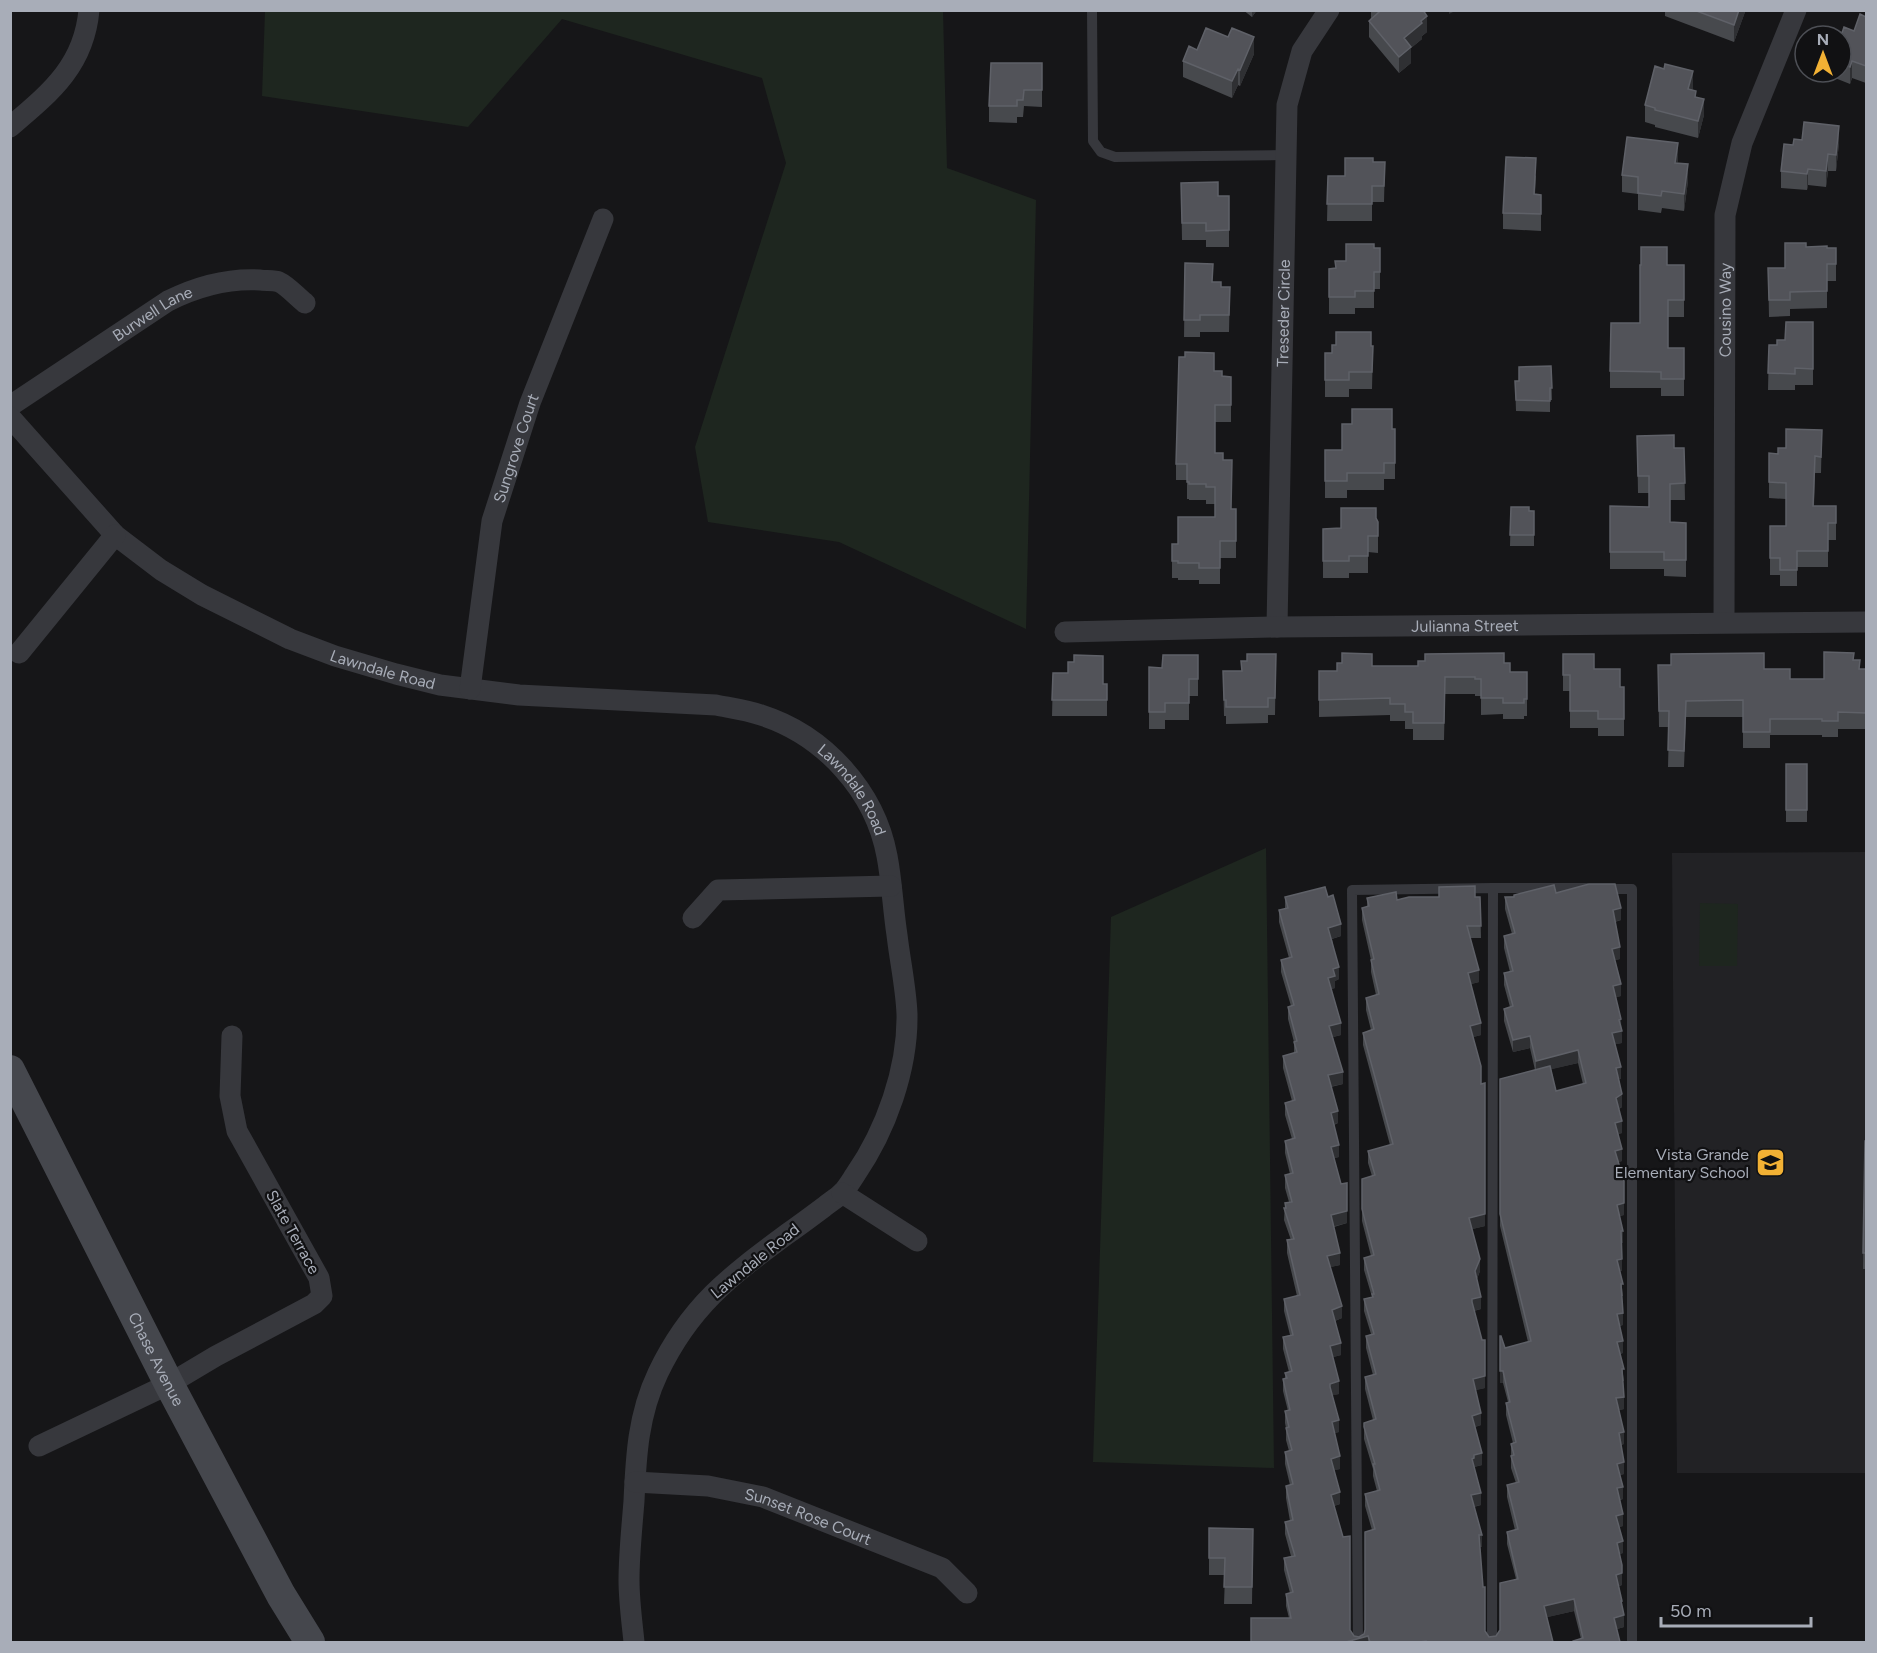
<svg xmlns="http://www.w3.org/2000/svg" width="1877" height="1653" font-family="Figtree,sans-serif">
<rect width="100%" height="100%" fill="#161618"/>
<path fill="#222225" d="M1866,852V1473H1677L1672,853Z"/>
<path fill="#1e261f" d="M265,11H943L947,168L1036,200L1026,629L839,542L708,522L695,447L786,163L762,78L562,19L468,127L262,96Z
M1266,848L1274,1468L1093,1462L1111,917Z
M1700,903L1738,904L1737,966H1699Z"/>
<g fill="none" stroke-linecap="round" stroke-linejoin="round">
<path stroke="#37383d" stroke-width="10" d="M1092,10L1093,141L1101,152L1115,157L1287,155
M1602,889H1632V1642
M1358,1642L1352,890L1493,888H1586
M1492,1642L1493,888"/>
<g stroke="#37383d" stroke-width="21">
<path d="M10,127C50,93 84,66 89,10"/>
<path id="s1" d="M10,406L168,301C198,286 227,278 260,280C265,281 274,280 279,282C288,286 297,297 305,303"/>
<path id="s2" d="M10,417L115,535L161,570L202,595L290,639L335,656L396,674L440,685L519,695L716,705C731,708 746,710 761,715C824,735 875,791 887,856C892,882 893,909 897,935C900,961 906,988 907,1014C908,1069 886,1130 855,1175C851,1181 847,1188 842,1193C837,1198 830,1202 824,1207C812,1216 800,1225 787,1234C729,1277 690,1306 658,1373C638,1415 636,1456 634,1501C632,1527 629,1554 629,1580C629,1601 632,1622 634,1642"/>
<path id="s3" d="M1724,622L1725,215L1742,143L1796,10"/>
<path id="s4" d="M1277,627L1287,105L1302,51L1329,10"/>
<path id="s5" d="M1065,632L1277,627L1866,622"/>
<path d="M19,653L115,535"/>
<path id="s6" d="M470,689L492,521L530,403L603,219"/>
<path d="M693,918L718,890L891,886"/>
<path d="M842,1193L917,1241"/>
<path d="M39,1446L169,1384L216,1356L314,1304L322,1296L319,1278L237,1131L230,1096L232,1036"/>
<path id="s7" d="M635,1482L708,1486L763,1497L942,1568L967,1593"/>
</g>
<path stroke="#45474d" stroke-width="30" id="s8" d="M10,1070L169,1384L281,1595L310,1642"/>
</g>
<path fill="#47494d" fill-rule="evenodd" d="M1243,10H1257L1252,17Z
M1371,10H1423L1427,32L1422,36V39L1411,48V63L1399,73L1369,37V21L1371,18Z
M1665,10H1745V12L1734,42L1665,16Z
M1866,17V83L1852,78L1850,84L1825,74V72H1841L1842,33L1854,31Z
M1197,50L1254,54L1240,86L1238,85L1232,98L1183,77V61Z
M1042,63V107L1024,106L1023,117H1017V123L989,122V106Z
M1693,88L1692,90L1696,97L1704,115L1698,138L1655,127V125L1645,122V105Z
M1802,140L1839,143L1836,171H1828L1826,187L1808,185L1807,190L1781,188V171L1793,145Z
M1678,160L1677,163L1688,181L1684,211L1662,208L1661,213L1638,210V194L1622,192V175Z
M1373,162H1385L1384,202H1372V221H1327L1328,176H1345Z
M1536,175L1535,194L1541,211V231L1503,229V213Z
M1181,183L1218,196H1229V247H1206V240H1182Z
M1806,247L1836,248V281H1827V308L1790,309V316L1769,317L1768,268H1785Z
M1374,248H1380V289H1374V308H1355V314H1329V269L1335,268L1346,261Z
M1185,263L1221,287H1230L1229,332H1200V337H1184Z
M1667,265H1684V317H1668V348H1684V396H1661V388H1610V371L1640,323Z
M1813,322V385H1795V390H1768L1769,345H1777Z
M1373,346L1372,389H1349V397H1325V353H1332Z
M1551,366L1552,400H1550V412L1516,411L1515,381H1519Z
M1214,371L1222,376L1231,377V422H1215V453L1223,460L1231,509H1236V558H1220V584H1199V580H1178V578H1172V544H1178L1215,517V504H1206V500H1189V499H1187V480H1176V464Z
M1392,429H1395V479H1384V490H1347V498H1325V450H1342Z
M1822,430L1821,473H1815L1814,506H1836V540H1828V567H1797V586H1780V575H1770V526H1786V499L1769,498V453L1778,454L1786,448Z
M1637,436L1674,448H1684L1685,500H1670V522L1686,523V577L1664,576V569H1610V506L1649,507V493H1638Z
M1511,507L1534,511V546H1510Z
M1376,518L1378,522V553L1368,552V573H1349V578H1323V529L1341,528Z
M1276,654L1275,715H1268V723L1226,724V716H1224L1223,671H1241L1247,661Z
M1563,654L1594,669L1620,687H1624V736H1598V728H1570V691H1563Z
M1198,655V696H1189V720H1165V729H1149V667L1162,668Z
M1854,660L1860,669H1866V729H1838V737H1822V735H1770V748H1743V717H1686L1684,767H1668L1669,727H1659L1658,665L1764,669L1790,679H1824Z
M1074,662L1103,684H1107V716H1052L1053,673H1068Z
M1504,663L1510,672H1527V716H1524V719H1503V714L1481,715V696H1475V694H1445L1444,740H1413V729H1405V721H1390V715L1319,717V671H1337L1372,666H1418Z
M1786,764H1807V822H1786Z
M1556,893L1621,920L1615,922L1620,959L1615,960L1621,996L1616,997L1621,1027L1622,1043L1615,1044L1621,1079H1619L1622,1107L1619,1109L1622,1133L1618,1134L1622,1161L1618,1162L1624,1215L1619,1216L1623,1243H1621L1622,1271H1620L1623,1296H1622L1623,1325L1619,1326L1623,1353L1620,1354L1624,1381H1623L1624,1409L1619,1410L1624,1444L1621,1445L1624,1474L1620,1475L1623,1499L1620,1500L1623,1526L1619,1527L1623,1553L1619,1554L1622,1585L1619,1586L1622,1609L1624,1627L1581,1639L1574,1611L1547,1617L1553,1642H1251L1289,1618L1286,1606V1594L1290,1593L1284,1570V1558L1291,1556L1285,1534V1522L1290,1521L1286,1498V1486L1290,1485L1285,1464V1452L1289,1451L1286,1440V1428L1285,1423V1411H1288L1283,1391V1379H1285V1373L1289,1372L1283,1349V1337L1290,1335L1284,1311V1299L1297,1296L1287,1253V1240H1291L1284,1220L1285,1203L1289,1202L1285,1188V1175L1290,1174L1285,1153V1141L1292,1139L1285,1115V1103L1292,1101L1283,1068V1056L1294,1053V1042L1288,1019V1007L1291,1006L1281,972V960L1289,958L1279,922V910L1285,909V897L1341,936L1332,939L1339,979L1335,981V988L1331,989L1341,1035L1333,1037L1343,1084L1331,1087L1338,1123L1334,1125L1339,1157L1334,1158L1347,1223L1334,1227L1340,1265L1330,1267L1342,1318L1335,1321L1341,1355L1333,1357L1339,1394L1332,1395L1339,1432L1334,1433L1340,1469L1334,1470L1340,1504L1334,1506L1350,1630L1354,1636L1359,1637L1364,1634L1365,1630L1372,1530L1365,1506V1494L1377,1491L1373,1476V1469L1364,1439V1423L1373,1420L1365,1389V1377L1373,1375L1366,1348V1336L1371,1334L1364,1311V1299L1372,1297L1364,1270V1258L1371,1256L1362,1221V1179L1372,1176L1368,1163V1151L1390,1145L1363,1045V1033L1371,1030L1366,1010V998L1376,995L1371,972V960L1362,920V908L1367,907V898L1397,900L1480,897L1481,938H1470L1479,982L1471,984L1481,1035L1473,1037L1481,1084L1485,1083V1226L1472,1229L1480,1271L1477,1279L1481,1309L1474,1311L1482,1340H1485V1388L1475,1390L1481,1425L1475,1427L1482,1465L1474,1467L1481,1505L1474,1507L1482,1547H1480L1485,1631L1489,1637L1496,1636L1500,1630L1516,1579L1507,1544V1532L1515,1530L1507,1497V1485L1516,1483L1511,1468V1444L1513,1443L1506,1415V1403L1508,1402L1503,1383H1500L1505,1348L1528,1342L1500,1226V1079L1535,1070L1530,1048L1513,1052L1504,1021V1009L1510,1007L1504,985V973L1510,972L1504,948V936L1512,934L1505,909V897ZM1578,1063L1583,1084L1556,1091L1551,1069Z
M1865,1141H1866V1269H1863Z
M1209,1528L1253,1529L1252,1604H1224L1225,1575H1209Z"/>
<path fill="#2f3033" d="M1252,10H1257L1252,17Z
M1449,10H1457L1449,14Z
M1739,10H1745V12L1734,42V25Z
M1427,16V32L1422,36V39L1411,48V63L1399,73V57L1404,38L1421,21Z
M1254,37V54L1240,86V70Z
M1852,61V78L1850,84V67Z
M1238,69V85L1232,98V81Z
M1693,71V88L1688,106V89Z
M1704,99V115L1698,138V121Z
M1839,126V143L1836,171V155Z
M1678,143V160L1675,179V163Z
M1828,154V171L1826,187V171Z
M1688,164V181L1684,211V194Z
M1808,169V185L1807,190V174Z
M1621,908V920L1613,922V910Z
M1341,924V936L1328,940V928Z
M1620,947V959L1612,961V949Z
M1339,967V979L1335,981V988L1328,990V978L1333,969Z
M1479,970V982L1468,985V973Z
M1621,984V996L1613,998V986Z
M1621,1019L1622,1043L1612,1045V1033L1619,1020Z
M1341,1023V1035L1329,1038V1026Z
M1481,1023V1035L1470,1038V1026Z
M1530,1036V1048L1513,1052V1040Z
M1578,1050V1063L1536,1073V1061Z
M1621,1067V1079L1616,1080V1068Z
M1343,1072V1084L1328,1087V1075Z
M1622,1094V1107L1616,1110V1098Z
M1338,1111V1123L1331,1125V1113Z
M1622,1121V1133L1615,1135V1123Z
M1339,1145V1157L1331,1159V1147Z
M1622,1149V1161L1615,1163V1151Z
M1624,1203V1215L1617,1217V1205Z
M1347,1211V1223L1331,1227V1215Z
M1485,1214V1226L1469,1230V1218Z
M1621,1231H1623V1243H1621Z
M1340,1253V1265L1327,1268V1256Z
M1480,1259V1271L1475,1283V1271Z
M1622,1259V1271L1617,1272V1260Z
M1481,1297V1309L1472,1311V1299Z
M1342,1306V1318L1332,1322V1310Z
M1623,1313V1325L1617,1326V1314Z
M1623,1341V1353L1617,1354V1342Z
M1341,1343V1355L1330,1358V1346Z
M1500,1371H1503V1383H1500Z
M1485,1376V1388L1473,1391V1379Z
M1339,1381V1394L1330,1396V1384Z
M1624,1397V1409L1616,1411V1398Z
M1481,1413V1425L1472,1428V1416Z
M1339,1420V1432L1332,1434V1422Z
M1624,1432V1444L1619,1445V1433Z
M1482,1453V1465L1474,1467L1472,1459L1474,1455Z
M1340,1456V1469L1331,1471V1459Z
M1624,1462V1474L1617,1476V1464Z
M1623,1487V1499L1617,1500V1488Z
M1340,1492V1504L1331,1507V1495Z
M1481,1493V1505L1471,1507V1495Z
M1623,1514V1526L1616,1528V1516Z
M1479,1535H1482V1547H1479Z
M1623,1541V1553L1617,1555V1543Z
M1622,1573V1585L1616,1587V1575Z
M1574,1599V1611L1544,1618V1606Z
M1624,1615V1627L1614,1630V1618Z
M1368,1636V1642H1346Z"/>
<path fill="#525359" stroke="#5f6168" stroke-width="1.5" d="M1378,10H1423L1427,16L1421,21L1422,23L1404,38L1411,47L1399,57L1369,21L1379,12Z
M1694,10H1739L1734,25Z
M1860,14L1866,17V66L1852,61L1850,67L1841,63V36H1833L1836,30L1842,33L1844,27L1854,31Z
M1206,28L1228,37L1232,28L1254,37L1240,70L1238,69L1232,81L1183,61L1189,46L1197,50Z
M991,63H1042V90H1024L1023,100H1017V106H989Z
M1665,64L1693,71L1688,89L1696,91L1695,97L1704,99L1698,121L1655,110V108L1645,105L1655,66L1664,69Z
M1804,122L1839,126L1836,155L1828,154L1826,171L1808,169L1807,174L1781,171L1784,144L1793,145L1794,139L1802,140Z
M1627,137L1678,143L1675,163L1688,164L1684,194L1662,191L1661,196L1638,193V177L1622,175Z
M1506,157L1536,158L1534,194L1541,195V214L1503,213Z
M1345,158H1373V162H1385L1384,186H1372V204H1327L1328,176H1345Z
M1218,182V196H1229V230L1206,231V223H1182L1181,183Z
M1785,243H1806V247L1827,246V248H1836V264H1827V291L1790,292V300H1769L1768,268H1785Z
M1346,244H1374V248H1380V272H1374V291H1355V297H1329V269L1336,268L1335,261H1346Z
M1641,247H1667V265H1684V300H1668V348H1684V379H1661V372L1610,371L1611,323H1640V265H1641Z
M1185,263L1213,264L1212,282H1221V287H1230L1229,315H1200V320H1184Z
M1786,322H1813V369L1795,368V374L1768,373L1769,345H1777V340H1785Z
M1336,332H1371V346H1373L1372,372H1349V380H1325V353H1332V345H1336Z
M1185,352L1214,353V371H1222V376L1231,377V405H1215V453H1223V460H1232L1231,509H1236V541H1220V568H1199V563H1178V561H1172V544H1178V517H1215V487H1206V484H1189V482H1187V464H1176L1179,357H1185Z
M1551,366L1552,388H1550V401L1516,400L1515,381H1519V367Z
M1352,409H1392V429H1395V463H1384V473H1347V481H1325V450H1342V424H1352Z
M1786,429L1822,430L1821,457L1815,456L1813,506H1836V523H1828V551H1797V570H1780V558H1770V526H1786V483L1769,482V453L1778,454V448H1786Z
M1674,435V448H1684L1685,483L1670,484V522L1686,523V560H1664V552H1610V506L1649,507V476H1638L1637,436Z
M1511,507H1529V511H1534V535H1510Z
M1341,508H1376V518L1378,522V536H1368V556H1349V561H1323V529L1341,528Z
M1824,652L1854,653L1853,660H1860L1859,669H1866V713L1838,712V721H1822V719H1770V732H1743V700L1686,701L1684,751L1668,750L1669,711H1659L1658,665H1671V654L1764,653V669H1790V679H1824Z
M1342,653L1372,654V666H1418V661H1425V654L1504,653V663H1510V672H1527V699H1524V703H1503V698H1481V679H1475V677H1445L1444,723H1413V712H1405V704H1390V698L1319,700V671H1337V663H1342Z
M1247,654H1276L1275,698H1268V707H1226V700H1224L1223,671H1242L1241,661H1247Z
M1563,654H1594V669H1620V687H1624V719H1598V711H1570V675H1563Z
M1074,655L1103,656V684H1107V700H1052L1053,673H1068V662H1074Z
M1163,655H1198V679H1189V703H1165V712H1149V667L1162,668Z
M1786,764H1807V810H1786Z
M1589,884H1615L1621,908L1613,910L1620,947L1612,949L1621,984L1613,986L1621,1019L1619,1020L1622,1031L1612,1033L1621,1067L1616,1068L1622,1094L1616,1098L1622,1121L1615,1123L1622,1149L1615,1151L1624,1181V1203L1617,1205L1623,1231H1621L1622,1259L1617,1260L1623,1284H1621L1623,1313L1617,1314L1623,1341L1617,1342L1624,1369H1622L1624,1397L1616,1398L1624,1432L1619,1433L1624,1462L1617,1464L1623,1487L1617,1488L1623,1514L1616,1516L1623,1541L1617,1543L1622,1565V1573L1616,1575L1622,1601H1621L1624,1615L1614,1618L1620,1642H1573V1641L1583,1638L1574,1599L1544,1606L1553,1642H1426V1641L1419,1642H1370L1368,1636L1346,1642H1251V1618H1291L1286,1594L1293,1592L1284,1558L1295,1556L1285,1522L1293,1520L1286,1486L1293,1484L1285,1452L1292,1450L1286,1428L1289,1427L1285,1411L1290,1410L1283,1379L1287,1378L1285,1373L1292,1371L1283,1337L1293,1335L1284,1299L1300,1295L1287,1240L1294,1239L1284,1208H1286L1285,1203L1292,1202L1285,1175L1293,1173L1285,1141L1295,1138L1285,1103L1295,1100L1283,1056L1297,1052L1294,1042L1297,1041L1288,1007L1294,1005L1281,960L1292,957L1279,910L1288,908L1285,897L1325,887L1328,897L1333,895L1341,924L1328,928L1339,967L1333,969L1335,976L1328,978L1341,1023L1329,1026L1343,1072L1328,1075L1338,1111L1331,1113L1339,1145L1331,1147L1341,1184L1347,1183V1211L1331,1215L1340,1253L1327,1256L1342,1306L1332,1310L1341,1343L1330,1346L1339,1381L1330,1384V1387L1339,1420L1332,1422L1340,1456L1331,1459L1340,1492L1331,1495L1343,1537L1350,1536V1630L1354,1636L1359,1637L1364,1634L1365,1630V1532L1375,1529L1365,1494L1380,1490L1373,1464H1375L1364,1427V1423L1376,1419L1365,1377L1376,1374L1366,1336L1374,1334L1364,1299L1373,1297L1372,1294H1374L1364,1258L1374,1255L1362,1209V1179L1375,1175L1368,1151L1393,1144L1363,1033L1374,1029L1366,998L1379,994L1371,960L1374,959L1362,908L1369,906L1367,898L1396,892L1397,900L1409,897H1439V887L1475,886V897H1480L1481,926H1467L1479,970L1468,973L1481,1023L1470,1026L1481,1066V1084L1485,1083V1214L1469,1218L1480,1259L1475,1271L1481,1297L1472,1299V1302L1482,1340H1485V1376L1473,1379L1481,1413L1472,1416L1482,1453L1474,1455V1458L1472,1459L1481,1493L1471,1495L1482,1535H1479L1483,1587H1485V1631L1489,1637L1496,1636L1500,1630V1583L1518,1579L1507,1532L1518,1529L1507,1485L1519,1482L1511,1456L1514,1455L1511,1444L1516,1442L1506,1403L1510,1402L1503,1371H1500V1336H1501L1505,1348L1531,1341L1500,1214V1079L1550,1066L1556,1091L1586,1083L1578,1050L1536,1061L1530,1036L1513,1040L1504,1009L1513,1006L1504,973L1513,971L1504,936L1515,933L1505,897H1514V895L1554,885L1556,893Z
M1865,1141H1866V1253H1863Z
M1209,1528L1253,1529L1252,1587H1224L1225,1558H1209Z"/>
<defs>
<symbol id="school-square" viewBox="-11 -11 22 22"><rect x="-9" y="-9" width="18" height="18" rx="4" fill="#f2b134" stroke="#111113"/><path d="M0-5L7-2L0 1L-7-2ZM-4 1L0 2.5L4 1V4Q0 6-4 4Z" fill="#111"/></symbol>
</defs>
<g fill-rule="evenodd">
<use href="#school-square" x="1754" y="1146" width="33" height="33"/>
</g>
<g text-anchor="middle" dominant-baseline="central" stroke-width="4.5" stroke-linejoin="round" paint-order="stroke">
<g font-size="16" fill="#a8adb8" stroke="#111113">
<text stroke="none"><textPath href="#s3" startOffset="312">Cousino Way</textPath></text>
<text stroke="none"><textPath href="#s4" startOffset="314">Treseder Circle</textPath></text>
<text stroke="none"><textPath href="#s1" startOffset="170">Burwell Lane</textPath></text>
<text stroke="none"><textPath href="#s6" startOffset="246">Sungrove Court</textPath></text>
<text stroke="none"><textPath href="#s5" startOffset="400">Julianna Street</textPath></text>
<text stroke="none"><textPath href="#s2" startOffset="460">Lawndale Road</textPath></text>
<text stroke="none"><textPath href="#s2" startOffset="964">Lawndale Road</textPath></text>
<text transform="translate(293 1232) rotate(61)">Slate Terrace</text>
<text transform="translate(755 1261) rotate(-39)">Lawndale Road</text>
<text stroke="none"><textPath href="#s8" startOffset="324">Chase Avenue</textPath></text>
<text stroke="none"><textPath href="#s7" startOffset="178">Sunset Rose Court</textPath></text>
</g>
<g font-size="16" fill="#a8adb8" stroke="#111113" text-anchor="end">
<text x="1749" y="1154">Vista Grande<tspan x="1749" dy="18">Elementary School</tspan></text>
</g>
</g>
<rect width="1877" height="1653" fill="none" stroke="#a8adb8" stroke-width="24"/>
<g transform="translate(1823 54)"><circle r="28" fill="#111113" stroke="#4d4f55" stroke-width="1.5"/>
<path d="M0-4.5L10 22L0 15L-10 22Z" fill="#f2b134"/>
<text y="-9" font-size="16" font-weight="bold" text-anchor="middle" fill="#a8adb8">N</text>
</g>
<path d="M1661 1617v9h150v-9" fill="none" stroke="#a8adb8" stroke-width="3"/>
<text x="1670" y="1617" font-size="18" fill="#a8adb8" stroke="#111113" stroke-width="4.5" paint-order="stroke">50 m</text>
</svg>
